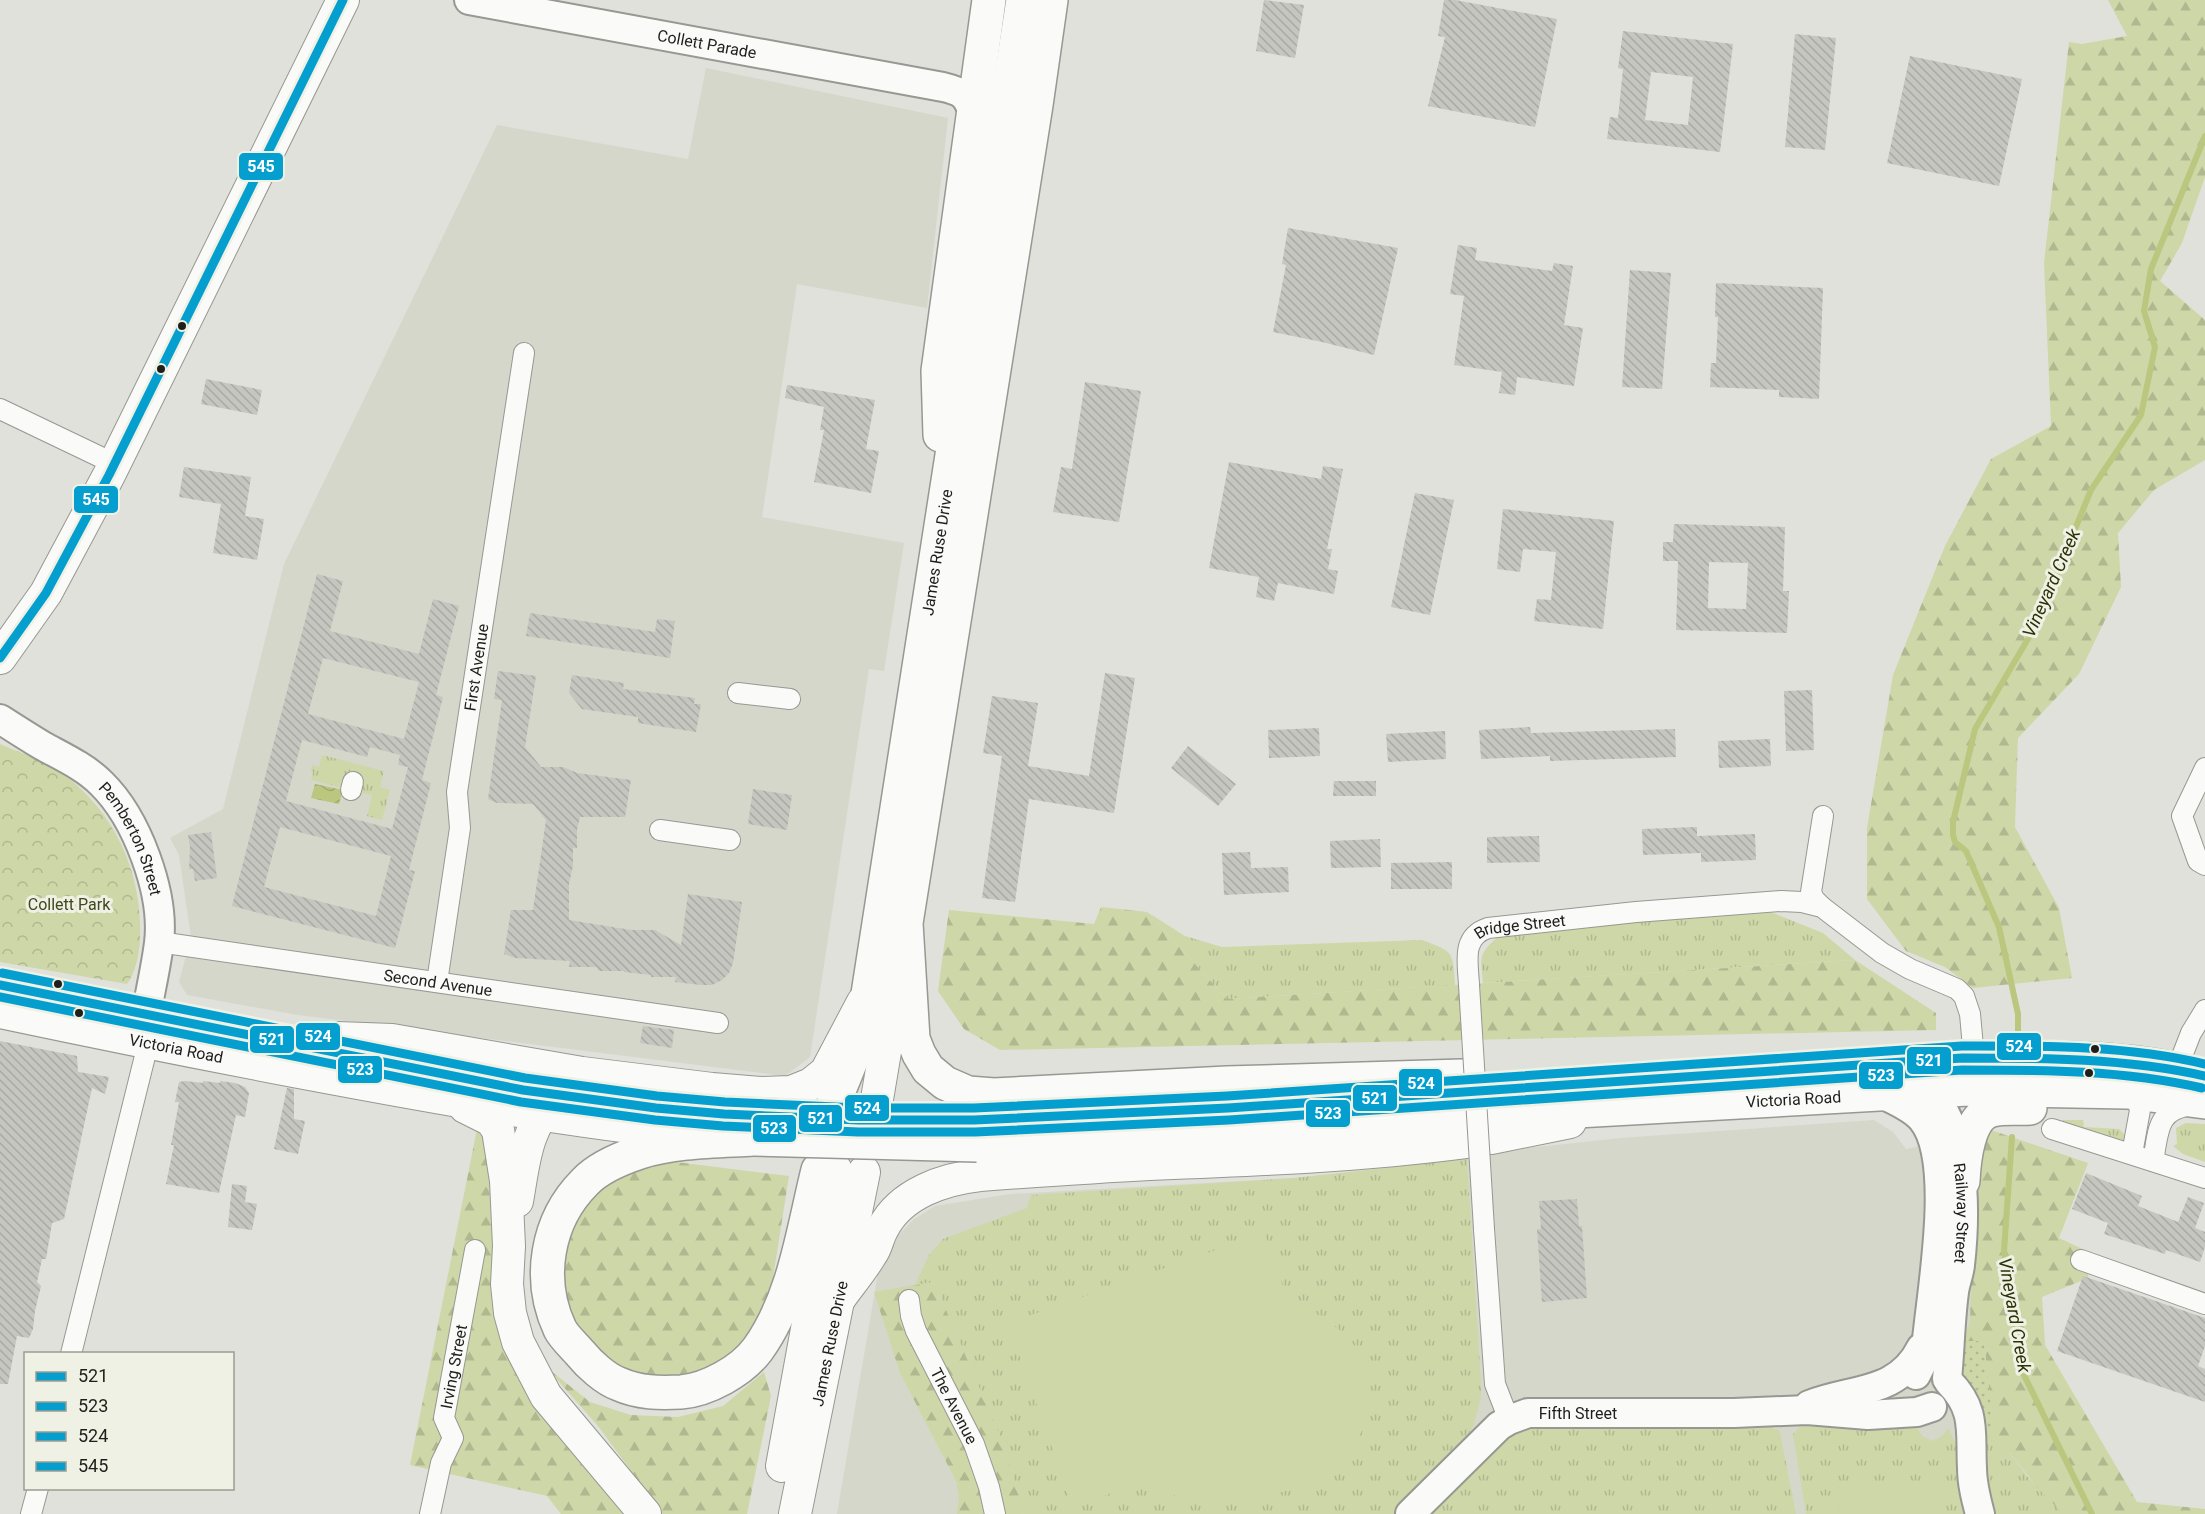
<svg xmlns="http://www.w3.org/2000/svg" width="2205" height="1514" font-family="Roboto,sans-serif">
<defs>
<pattern id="grass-tufts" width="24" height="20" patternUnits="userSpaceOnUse" patternTransform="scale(1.5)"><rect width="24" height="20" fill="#ced7a7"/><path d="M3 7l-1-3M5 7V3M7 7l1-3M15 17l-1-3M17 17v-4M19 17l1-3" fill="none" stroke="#b0b88f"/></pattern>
<pattern id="forest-firs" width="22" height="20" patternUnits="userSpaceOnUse" patternTransform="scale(1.5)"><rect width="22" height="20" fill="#ced7a7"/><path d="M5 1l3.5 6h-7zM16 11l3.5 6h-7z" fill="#b0b88f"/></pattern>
<pattern id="park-crowns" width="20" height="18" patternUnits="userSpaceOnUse" patternTransform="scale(1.5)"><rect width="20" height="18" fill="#ced7a7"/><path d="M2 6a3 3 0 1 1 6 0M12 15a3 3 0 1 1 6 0" fill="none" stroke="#b0b88f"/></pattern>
<pattern id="garden-dots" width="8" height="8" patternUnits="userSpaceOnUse" patternTransform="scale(1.5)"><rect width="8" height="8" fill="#ced7a7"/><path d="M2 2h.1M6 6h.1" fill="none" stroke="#b0b88f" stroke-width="1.8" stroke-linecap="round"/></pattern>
<pattern id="water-waves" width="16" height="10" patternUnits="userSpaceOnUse" patternTransform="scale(1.5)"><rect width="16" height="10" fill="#bbc67e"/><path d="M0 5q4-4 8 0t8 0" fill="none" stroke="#a0aa6c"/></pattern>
<pattern id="building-back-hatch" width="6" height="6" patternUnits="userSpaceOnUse" patternTransform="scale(1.5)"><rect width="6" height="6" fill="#c6c6c1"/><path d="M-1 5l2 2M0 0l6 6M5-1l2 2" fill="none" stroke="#aaaaa5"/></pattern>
</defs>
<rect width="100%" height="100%" fill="#e0e1da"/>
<path fill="#d4d7ca" d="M706,68L948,118L927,308L797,284L762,517L904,543L884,671L869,669L810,1057L785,1076L298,1015L187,995L179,982L191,937L179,855L170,838L223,809L284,564L497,125L688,159Z
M1874,1120L1893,1132L1906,1149L1961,1138H1996L2013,1456L2027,1476L2064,1514H837L879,1267L891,1243L913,1220L935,1206L1010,1194L1294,1178L1423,1165L1528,1148L1621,1138Z"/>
<path fill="url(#grass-tufts)" d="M322,755L384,771L380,787L390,790L382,820L367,816L372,795L311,780L313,772L311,771L312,765L319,767Z
M1768,911L1823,933L1855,960L1483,983C1480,953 1479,954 1502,933Z
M1147,912L1185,936L1222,947L1422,940C1454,952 1453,951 1455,985L1227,999Z
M55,977L121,990L105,991L56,981Z
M2063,1120H2083L2084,1127L2119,1129L2125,1135L2123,1144L2063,1123Z
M2186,1123L2205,1124V1162L2183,1154L2173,1146L2177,1144L2176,1128Z
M1467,1159L1481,1383V1397L1473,1427L1463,1443L1397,1514H1024L1003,1443L934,1282L915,1285L929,1255L943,1239L1027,1208L1031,1195L1294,1178Z
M1799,1422L1916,1426L1922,1436L1933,1441L1942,1436L1948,1428L1958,1448L1971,1514H1806L1793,1434L1799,1428Z
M1773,1424V1429L1779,1430L1780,1433L1796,1514H1426L1507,1435L1527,1425Z
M1994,1433L2027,1476L2063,1514H1992L1980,1435Z"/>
<path fill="url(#forest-firs)" d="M2108,0H2205V177L2182,243L2160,281L2205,320V460L2154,490L2118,533L2121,587L2079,674L2018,738L2015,827L2059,908L2072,978L1973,988L1945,967L1906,951L1867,899V828L1893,675L1945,546L1991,459L2051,426L2044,263L2069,42L2082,44L2127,36Z
M1101,907L1147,912L1227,999L1855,960L1936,1013V1030L1000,1050L964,1029L938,991L949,910L1094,924Z
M478,1124L486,1135L493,1251L506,1351L557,1436L625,1514H561L547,1496L410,1465Z
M1991,1130L2088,1163L2059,1238L2091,1253L2088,1278L2042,1297L2045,1345L2137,1502L2205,1509V1514H2063L2037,1487L1994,1433L1984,1341H1963L1970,1322L1971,1282L1964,1267L1966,1192H1979L1982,1153Z
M676,1162L789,1176L769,1303L748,1344L719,1364L693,1376L661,1381L623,1376L569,1322L557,1284L576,1212L603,1185L637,1165Z
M934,1282L1003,1443L1024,1514H957L959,1497L956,1481L900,1373L874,1292Z
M546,1367L590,1402L631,1415L678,1417L723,1406L764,1372L771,1396L747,1514H663L598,1426Z"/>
<path fill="url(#park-crowns)" d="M0,744C18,752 38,758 54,768C107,802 138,860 140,922C141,941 139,968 127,984L0,962Z"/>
<path fill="url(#garden-dots)" d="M1963,1341H1984L1994,1433L1980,1435L1962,1373L1960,1362Z"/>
<path fill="#ced7a7" d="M1264,1233L1288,1300C1309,1309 1329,1319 1346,1336C1389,1380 1373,1440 1325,1472C1270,1508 1196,1507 1137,1484L1073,1507L1008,1323Z
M1942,1483L1943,1514H1839L1837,1488Z"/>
<path fill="url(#water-waves)" d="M315,784L343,790L339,804L311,798Z"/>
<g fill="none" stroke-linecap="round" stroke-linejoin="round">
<path stroke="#bbc67e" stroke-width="6" d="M2018,1032V1014L1999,927L1966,851L1955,842L1953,835V822L1975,729L2035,627L2091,490L2141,415L2155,347L2144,311L2151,269L2205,136
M2012,1137L2004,1251L2023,1373L2092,1514"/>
</g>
<path fill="url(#building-back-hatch)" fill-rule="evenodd" d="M1264,0L1304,5L1295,58L1256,51Z
M1444,0H1455L1557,19L1535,127L1428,106L1445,37L1438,36Z
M1623,31L1733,44L1720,152L1607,139L1610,117L1618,118L1623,69L1618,68ZM1651,72L1693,77L1688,125L1645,120Z
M1795,34L1836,38L1825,150L1785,147Z
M1910,56L2022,79L1999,186L1887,163Z
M1288,228L1398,248L1374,355L1322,342L1273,332L1286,265L1282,264Z
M1458,245L1477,248L1475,260L1552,271L1554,263L1573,266L1564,325L1583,328L1574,386L1517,377L1515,395L1499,393L1502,372L1454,365L1464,296L1450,294Z
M1630,270L1671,273L1662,389L1622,387Z
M1716,283L1823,288L1819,399L1779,397V390L1710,387L1711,363H1716L1718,317H1715Z
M206,379L262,390L257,415L201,404Z
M1085,382L1141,391L1119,522L1053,512L1061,467L1072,469Z
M787,385L875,400L866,449L879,451L871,493L814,482L824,430H820L824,407L785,398Z
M1229,462L1321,479L1323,466L1343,469L1327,549H1332L1328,569L1338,571L1334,594L1278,583L1274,601L1256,597L1259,577L1209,568Z
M184,467L251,477L245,516L264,519L257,560L213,553L221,504L179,497Z
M1415,493L1454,500L1430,615L1391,607Z
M1503,509L1614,521L1603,629L1534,621L1537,599L1551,600L1556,552L1523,549L1520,572L1497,569Z
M1674,524L1785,527L1783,591H1789L1787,633L1676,630L1678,561H1663V542H1673ZM1709,562L1748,563L1746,609L1708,608Z
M317,574L343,581L330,631L419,654L433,599L459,606L436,695L443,697L422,780L431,783L409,870L415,871L395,948L232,906ZM323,658L419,682L404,739L308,714ZM302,740L367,757L370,747L400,755L398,765L408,767L392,829L286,801ZM280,827L391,856L376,916L264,887Z
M530,613L655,632L657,619L675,621L670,658L526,636Z
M498,671L536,676L525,747L541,767H563L577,773L631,780L625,817H580L577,830V848H573V866L569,884V920L631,930H655L681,945L688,894L742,902L733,963L729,973L722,980L712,985H701L675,982L676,977H651V975L624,972V971H599L596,967H569L570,961L515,958L504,954L511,910H533L546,820L533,804L497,803L488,799L502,700L494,699Z
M1105,673L1135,678L1114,813L1029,799L1015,902L982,898L1002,756L983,753L992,696L1038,703L1028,766L1089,776Z
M572,675L624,683L623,689L695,698L694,704H701L696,732L638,723V717L582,709L569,693Z
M1812,690L1814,750L1786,751L1784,691Z
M1530,727L1531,733L1675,729L1676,757L1550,761V756L1481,759L1479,730Z
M1319,728L1320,756L1269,758L1268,730Z
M1445,731L1446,759L1388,762L1386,734Z
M1770,739L1771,766L1719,768L1718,741Z
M1188,746L1236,784L1218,806L1171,768Z
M1334,781H1376V796H1333Z
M753,789L792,795L787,830L748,824Z
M1697,827V836L1755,834L1756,860L1701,862V853L1643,855L1642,829Z
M211,832L217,878L195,881L193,869H189L190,847L188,835Z
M1539,836L1540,862L1487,863V837Z
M1380,839L1381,867L1331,868L1330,841Z
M1250,852L1251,868L1288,867L1289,892L1224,895L1222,853Z
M1452,862V889H1391V863Z
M643,1026L674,1030L672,1048L640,1043Z
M0,1041L77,1056L78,1072L109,1077L105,1094L92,1088L64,1219L52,1223L46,1259H42L37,1282L41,1286L35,1311L33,1329L29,1338L17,1336L8,1384H0Z
M185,1081L203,1083V1081L220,1083V1081L235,1083L245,1087L249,1093L245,1117L236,1115L219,1193L166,1184L174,1145H171L179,1102H175L179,1082Z
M287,1088L294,1089V1119L305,1121L298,1154L274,1149Z
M2086,1173L2142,1196L2138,1206L2178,1222L2188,1197L2204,1203L2195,1228L2205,1232V1247L2200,1262L2166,1250L2165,1254L2104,1234L2108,1223L2072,1209Z
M232,1184L247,1186L245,1202L257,1204L252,1230L228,1227Z
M1577,1199L1579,1226H1582L1587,1298L1542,1302L1537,1229H1541L1539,1201Z
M2083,1276L2205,1318V1346L2198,1366L2205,1369V1402L2057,1351Z"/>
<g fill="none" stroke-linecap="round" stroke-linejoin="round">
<defs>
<g id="street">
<path d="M0,409L115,464"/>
<path d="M738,693L790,699"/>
<path d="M2205,768L2182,816L2198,861L2205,865"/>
<path d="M351,790L353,782"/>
<path d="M660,830L730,840"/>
<path d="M1822,907L1814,899L1811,892L1823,816"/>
<path id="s1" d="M159,942L718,1023"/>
<path id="s2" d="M437,982L460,828L457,792L524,353"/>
<path id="s3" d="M1469,985C1468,962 1461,937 1488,928L1636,912L1781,901L1802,902L1822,907L1882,953L1910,969L1957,989L1964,996L1970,1014L1974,1058"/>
<path d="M2177,1069L2191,1033L2205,1010"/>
<path d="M2127,1092L2137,1100L2140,1110L2132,1154"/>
<path d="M2052,1129L2205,1178"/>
<path d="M2153,1161C2159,1130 2156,1111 2191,1105"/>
<path d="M1484,1229L1495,1384L1509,1420"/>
<path d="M2081,1260L2205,1304"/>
<path id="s4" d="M909,1300L911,1316L916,1331L974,1444L989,1487L995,1514"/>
<path d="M71,1354L148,1044"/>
<path d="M31,1514L38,1488"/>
<path id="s5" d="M430,1514L441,1463L453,1438L444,1418L475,1250"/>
</g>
<g id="secondary">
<path id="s6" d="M469,0L943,87C964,92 966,95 974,114"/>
<path id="s7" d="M0,719C14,728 28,737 43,746C63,757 85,767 101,783C137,818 165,893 159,943C156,967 150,992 146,1016"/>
<path id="s8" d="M1914,1078C1968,1109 1966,1212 1960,1265C1959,1275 1955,1283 1954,1292C1950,1321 1950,1350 1947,1379"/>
<path d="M1880,1093C1894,1100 1912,1107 1922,1119C1957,1161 1930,1297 1926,1350L1923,1361L1916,1375"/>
<path d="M1949,1382C1977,1410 1970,1433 1972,1468C1972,1484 1976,1499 1980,1514"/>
<path d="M1809,1405C1851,1388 1898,1395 1921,1348"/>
<path id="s9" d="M1410,1514L1499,1426L1509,1420L1528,1413H1734L1807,1410L1868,1415L1917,1412L1932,1407"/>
</g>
<g id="primary">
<path d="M0,658L46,593L109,475L343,0"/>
<path d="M0,985L523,1090L656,1108L754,1115"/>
<path id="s10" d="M0,1012C99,1033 199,1053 299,1072C432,1097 564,1121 699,1135"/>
<path d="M337,1038L392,1040L582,1073L712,1089L760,1093L791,1092L811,1084L826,1072L863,1002"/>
<path d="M876,1105L901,957"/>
<path d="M465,1107L491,1120L498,1130L506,1181L509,1246L507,1284L510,1313L518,1342L546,1396L645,1514"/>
<path d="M1491,1138L1570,1122"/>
<path d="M517,1201C523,1169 526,1121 555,1103"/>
<path d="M837,1302C848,1286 862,1270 872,1253C877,1246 878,1236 883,1228C901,1193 944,1179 980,1175C1036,1171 1092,1167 1149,1164C1255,1160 1361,1156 1467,1142"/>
<path d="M782,1466L836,1170"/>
<path id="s11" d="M795,1514L864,1172"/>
</g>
<g id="highway">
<path d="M1051,0L1036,105L906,923L913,1039L919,1054L928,1069L945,1083L968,1093L994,1095L1227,1083L1462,1076"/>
<path d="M940,435L938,371L989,0"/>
<path d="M1489,1090C1589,1084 1689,1078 1789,1070C1861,1064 1934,1059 2007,1058C2074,1057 2140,1059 2205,1076"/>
<path id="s12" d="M833,1105L860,1039L868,994L1023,0"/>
<path id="s13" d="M1490,1116L1968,1089L2127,1092L2205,1102"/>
<path d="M974,1120L1228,1108L1334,1101"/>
<path d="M753,1139C718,1141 674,1141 640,1152C622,1158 598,1168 585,1182C546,1221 537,1280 560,1329C564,1337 574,1346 580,1353C589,1364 605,1379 619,1384C639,1393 659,1393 681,1392C707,1390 742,1371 758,1349C795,1297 803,1230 818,1170"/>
<path d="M977,1145L1247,1131L1465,1117"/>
<path d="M1963,1181C1964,1160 1968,1116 1992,1110C2003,1107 2018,1109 2030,1108"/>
</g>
</defs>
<use href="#street" stroke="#979892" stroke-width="22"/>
<use href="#secondary" stroke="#979892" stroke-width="32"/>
<use href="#primary" stroke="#979892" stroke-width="34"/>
<use href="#highway" stroke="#979892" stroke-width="36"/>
<use href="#street" stroke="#fafaf9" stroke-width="20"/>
<use href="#secondary" stroke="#fafaf9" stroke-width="28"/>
<use href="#primary" stroke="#fafaf9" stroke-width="32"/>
<use href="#highway" stroke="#fafaf9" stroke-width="33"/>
<defs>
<path id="street-bridge" d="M1469,985L1484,1229"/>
<path id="highway-bridge" d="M754,1115L859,1120H974
M753,1139L977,1145"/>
</defs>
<use href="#street-bridge" stroke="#979892" stroke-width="22" stroke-linecap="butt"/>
<use href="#highway-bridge" stroke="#979892" stroke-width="36" stroke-linecap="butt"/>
<use href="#street-bridge" stroke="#fafaf9" stroke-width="20"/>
<use href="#highway-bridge" stroke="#fafaf9" stroke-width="33"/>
<defs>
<path id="bus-1" d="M0,985L523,1090L656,1108L724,1114L859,1120H974L1228,1108L1962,1058C2044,1058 2125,1058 2205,1076"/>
<path id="bus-2" d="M0,997L521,1102L655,1120L723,1126L858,1132H975L1229,1120L1962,1070C2043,1070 2123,1070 2202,1088"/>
<path id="bus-3" d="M2,973L525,1078L657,1096L725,1102L859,1108H974L1227,1096L1962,1046C2044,1046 2125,1045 2205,1064"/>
<path id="bus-4" d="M0,658L46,593L109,475L343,0"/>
</defs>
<use href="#bus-1" stroke="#eef1e4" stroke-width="14"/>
<use href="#bus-2" stroke="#eef1e4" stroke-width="14"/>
<use href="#bus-3" stroke="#eef1e4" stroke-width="14"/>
<use href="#bus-4" stroke="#eef1e4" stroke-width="14"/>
<use href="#bus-1" stroke="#049ecf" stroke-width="9"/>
<use href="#bus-2" stroke="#049ecf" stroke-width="9"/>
<use href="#bus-3" stroke="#049ecf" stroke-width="9"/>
<use href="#bus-4" stroke="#049ecf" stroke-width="9"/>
</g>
<g fill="#1e1f1a" stroke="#eef1e4" stroke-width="2">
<circle cx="182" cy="326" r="5"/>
<circle cx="161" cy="369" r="5"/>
<circle cx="58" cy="984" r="5"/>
<circle cx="79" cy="1013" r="5"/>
<circle cx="2095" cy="1049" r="5"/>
<circle cx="2089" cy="1073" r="5"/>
</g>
<g text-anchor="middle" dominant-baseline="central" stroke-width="6" stroke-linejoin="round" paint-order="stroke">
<g font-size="16" fill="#1e1f1a" stroke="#eef1e4">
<text stroke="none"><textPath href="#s6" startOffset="242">Collett Parade</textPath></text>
<text stroke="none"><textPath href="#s12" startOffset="564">James Ruse Drive</textPath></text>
<text stroke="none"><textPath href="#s2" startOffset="318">First Avenue</textPath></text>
<text stroke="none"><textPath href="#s7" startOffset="184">Pemberton Street</textPath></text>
<text stroke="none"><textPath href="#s3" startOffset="98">Bridge Street</textPath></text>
<text stroke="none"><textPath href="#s1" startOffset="282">Second Avenue</textPath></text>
<text stroke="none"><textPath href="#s10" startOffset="180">Victoria Road</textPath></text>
<text stroke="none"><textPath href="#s13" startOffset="304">Victoria Road</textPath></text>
<text stroke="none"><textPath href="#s8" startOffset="150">Railway Street</textPath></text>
<text stroke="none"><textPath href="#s11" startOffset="174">James Ruse Drive</textPath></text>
<text stroke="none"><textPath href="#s5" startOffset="154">Irving Street</textPath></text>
<text stroke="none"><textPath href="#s4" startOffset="116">The Avenue</textPath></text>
<text stroke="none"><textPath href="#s9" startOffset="207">Fifth Street</textPath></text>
</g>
<g font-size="16" fill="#41481e" stroke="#eef1e4">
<text x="69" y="904">Collett Park</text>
</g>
<g font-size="18" font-style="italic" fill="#2c3206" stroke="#eef1e4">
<text transform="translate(2051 583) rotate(-66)">Vineyard Creek</text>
<text transform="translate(2015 1315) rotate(80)">Vineyard Creek</text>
</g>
</g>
<g stroke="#eef1e4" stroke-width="2">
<rect x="238" y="152" width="46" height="29" rx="6" fill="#049ecf"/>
<rect x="73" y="485" width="46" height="29" rx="6" fill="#049ecf"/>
<rect x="295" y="1022" width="46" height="29" rx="6" fill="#049ecf"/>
<rect x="249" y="1025" width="46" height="29" rx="6" fill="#049ecf"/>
<rect x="1996" y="1032" width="46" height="29" rx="6" fill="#049ecf"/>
<rect x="1906" y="1046" width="46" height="29" rx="6" fill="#049ecf"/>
<rect x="337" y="1055" width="46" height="29" rx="6" fill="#049ecf"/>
<rect x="1858" y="1061" width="46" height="29" rx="6" fill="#049ecf"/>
<rect x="1398" y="1068" width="45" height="29" rx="6" fill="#049ecf"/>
<rect x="1352" y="1084" width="46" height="28" rx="6" fill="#049ecf"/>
<rect x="844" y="1094" width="46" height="28" rx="6" fill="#049ecf"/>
<rect x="1305" y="1099" width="46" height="29" rx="6" fill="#049ecf"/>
<rect x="798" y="1104" width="45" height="29" rx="6" fill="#049ecf"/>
<rect x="752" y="1114" width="45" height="29" rx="6" fill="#049ecf"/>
</g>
<g font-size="16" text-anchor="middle" font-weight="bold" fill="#fff">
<text x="261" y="172">545</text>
<text x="96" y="505">545</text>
<text x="318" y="1042">524</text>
<text x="272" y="1045">521</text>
<text x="2019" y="1052">524</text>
<text x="1929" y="1066">521</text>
<text x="360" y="1075">523</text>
<text x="1881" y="1081">523</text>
<text x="1421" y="1089">524</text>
<text x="1375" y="1104">521</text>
<text x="867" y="1114">524</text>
<text x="1328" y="1119">523</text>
<text x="821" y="1124">521</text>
<text x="774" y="1134">523</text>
</g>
<rect x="24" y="1352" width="210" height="138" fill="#eef1e4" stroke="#9b9d93" stroke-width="1.5"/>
<rect x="36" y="1372" width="30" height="9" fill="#049ecf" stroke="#9b9d93" stroke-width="1.5"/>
<text x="78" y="1382" font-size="18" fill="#1e1f1a">521</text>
<rect x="36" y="1402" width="30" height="9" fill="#049ecf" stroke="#9b9d93" stroke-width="1.5"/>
<text x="78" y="1412" font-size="18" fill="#1e1f1a">523</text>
<rect x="36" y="1432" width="30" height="9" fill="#049ecf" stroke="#9b9d93" stroke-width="1.5"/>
<text x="78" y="1442" font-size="18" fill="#1e1f1a">524</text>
<rect x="36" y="1462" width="30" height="9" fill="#049ecf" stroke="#9b9d93" stroke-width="1.5"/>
<text x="78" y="1472" font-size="18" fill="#1e1f1a">545</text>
</svg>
